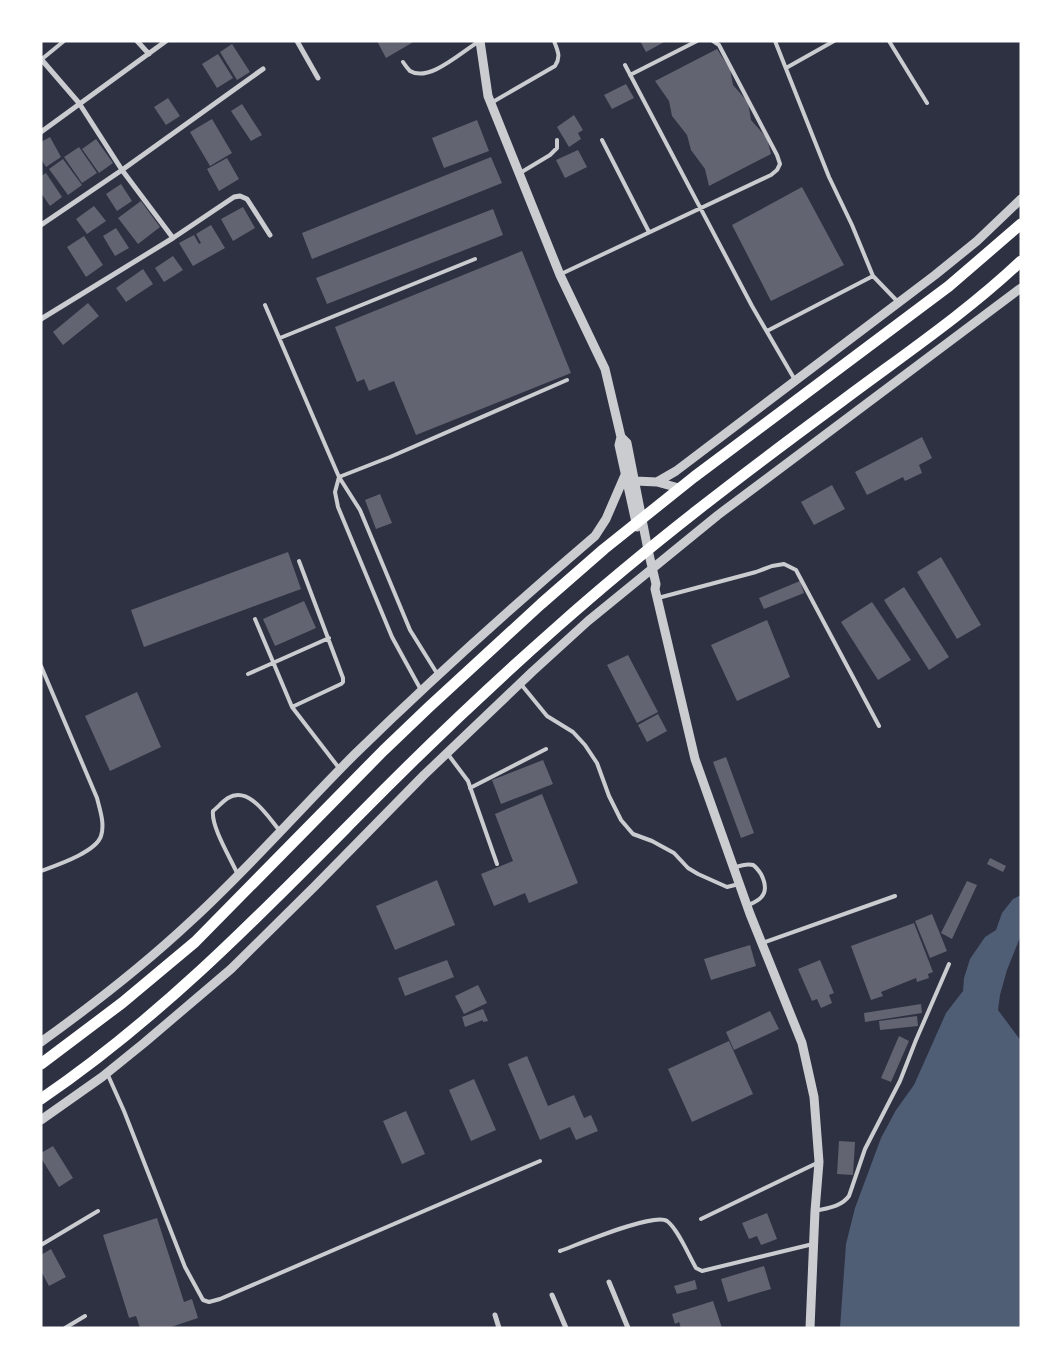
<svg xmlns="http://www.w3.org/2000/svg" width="1062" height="1369" font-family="Jost,sans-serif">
<rect width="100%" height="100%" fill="#2d3142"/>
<path fill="#4f5d75" d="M1021,895V935L1007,970L1000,995L998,1010L1021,1041V1328H840L846,1244L855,1208L881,1138L896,1110L914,1085L946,1013L963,991L964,978L970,959L985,937L996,930L1002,913L1013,899Z"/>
<path fill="#626471" d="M377,41H415L386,58Z
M640,41H666L646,52Z
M232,44L250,72L237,80L220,52Z
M717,49L730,69L733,85L748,102L751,120L767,138L771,154L709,186L705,169L691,150L687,135L672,116L669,101L655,81Z
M218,54L233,78L217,88L202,64Z
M626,84L634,98L612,109L604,95Z
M168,98L180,116L166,125L154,107Z
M242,104L262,135L251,141L231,111Z
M574,115L583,130L578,133L581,139L569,147L557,127Z
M212,119L232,153L210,166L190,132Z
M477,120L489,151L444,168L432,138Z
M50,137L61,157L46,167L41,159V142Z
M96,139L113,163L99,173L82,149Z
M79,147L97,173L82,183L64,157Z
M578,150L587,167L565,178L556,160Z
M491,157L502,183L312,259L302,233Z
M227,158L239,179L219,191L207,169Z
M63,159L82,185L68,195L49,169Z
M46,173L62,197L50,206L41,193V176Z
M121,184L132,201L117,211L106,194Z
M802,187L844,265L771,301L732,225Z
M141,201L160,227L138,244L118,218Z
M94,206L106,221L87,234L76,219Z
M243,207L255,228L233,241L221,219Z
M493,209L503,235L327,304L316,278Z
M211,225L225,248L193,266L179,243L194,235L199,244L201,243L196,234Z
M116,228L129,248L115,256L103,236Z
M84,236L103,265L86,277L67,247Z
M522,251L571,373L416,435L394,381L369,391L364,379L357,382L335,327Z
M173,256L183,270L164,282L155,268Z
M143,269L153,284L126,302L116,288Z
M88,303L99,316L63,345L53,332Z
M922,437L932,458L919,465L922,473L905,481L903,477L867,495L855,472Z
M832,485L845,509L814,525L801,502Z
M380,494L392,523L376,529L365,500Z
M288,552L301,589L144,647L131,610Z
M941,557L981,625L957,639L917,572Z
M800,581L804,593L764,609L759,598Z
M904,587L949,657L929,670L884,600Z
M304,601L316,628L275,646L263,619Z
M872,602L911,660L878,680L841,622Z
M767,620L790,677L737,701L711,645Z
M628,655L658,712L637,723L607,665Z
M137,692L161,747L110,771L85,716Z
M658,714L667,731L647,742L638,725Z
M726,757L754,833L741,838L713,762Z
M543,760L553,784L501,804L492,780Z
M542,794L578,883L529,903L525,893L494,906L481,874L513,861L495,814Z
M990,858L1006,866L1003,872L987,864Z
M437,880L455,925L395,950L376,906Z
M967,881L977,885L952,939L941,933Z
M932,914L947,951L930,958L915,921Z
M914,923L933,972L928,974L929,978L917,982L916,978L881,992L883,996L871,1000L851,946Z
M750,945L756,966L711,980L704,959Z
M447,960L454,977L405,996L398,978Z
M820,960L834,993L829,995L832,1003L821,1008L817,999L812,1001L798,969Z
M478,985L487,1003L464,1014L455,996Z
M921,1004L922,1013L865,1022L864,1013Z
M483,1009L488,1021L483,1022V1020L465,1027L462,1017Z
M770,1011L779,1029L734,1050L726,1032Z
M917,1016L918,1026L880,1030L879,1021Z
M899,1036L909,1041L891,1082L881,1078Z
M729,1041L753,1094L692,1122L668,1069Z
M527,1056L548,1106L574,1095L584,1118L591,1115L598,1131L576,1140L570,1127L540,1140L508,1064Z
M474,1079L496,1130L471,1141L449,1090Z
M406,1111L425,1154L402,1164L383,1121Z
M839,1141L855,1142L853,1175L837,1174Z
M53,1146L73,1178L59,1187L41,1158V1153Z
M767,1213L777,1239L761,1245L757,1236L749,1239L742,1223Z
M157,1218L184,1302L192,1299L198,1318L168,1328H140L136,1316L129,1318L103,1235Z
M51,1249L66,1277L49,1286L41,1271V1255Z
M764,1266L771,1289L728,1302L721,1279Z
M695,1280L697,1289L677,1294L674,1286Z
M713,1301L722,1328H681L679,1322L675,1324L672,1314Z"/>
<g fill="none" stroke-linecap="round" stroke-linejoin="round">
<path stroke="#caccd0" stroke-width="4" d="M775,41L829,177L852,225L873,276L898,302
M889,41L927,103
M42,59L64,41
M403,62C405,65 408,69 410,71C430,83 463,50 480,41
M625,65L752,306L795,380
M786,68L834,41
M630,75L697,41
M491,103L555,66C561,57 558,51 554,41
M602,140L649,232
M520,173L550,155L557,148V140
M561,274L771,175L777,170L780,164L777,155L719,45L713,41
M265,305L339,477L360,510L410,630L438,675
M767,331L873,276
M280,338L475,259
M339,477L390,457L567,380
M339,477L335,492L338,507L392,637L421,690
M299,561L343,678V682L341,684L292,707L339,768
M658,598L756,572L772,566L784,564L796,570L879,726
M255,619L292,707
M41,666L97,798C100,810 105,824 101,836C96,852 57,865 41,871
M248,674L329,638
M520,683L547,716L573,732L585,745L597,763L609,796L621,820L633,834L652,841L674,853L688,868L698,874L727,887L739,884
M447,753L468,781L497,864
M470,788L546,749
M733,868C739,866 747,863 753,865C756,867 759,871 761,874C769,890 765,899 748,905
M238,875C231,859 211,827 213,811C218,807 222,802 228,798C249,785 268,817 280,831
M762,943L895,896
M107,1073L124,1111L185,1267L203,1300L209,1302L220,1299L540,1161
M815,1211C827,1208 841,1207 849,1196L865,1149L900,1081L916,1040L949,964
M701,1219L817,1163
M41,1245L98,1211
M560,1251C577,1245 654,1212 667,1221C678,1229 689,1256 696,1268L702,1271L813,1244
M65,1328L85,1316"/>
<path stroke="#caccd0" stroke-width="5" d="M137,41L149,54
M297,41L318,78
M41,59L79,103L122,170L173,238
M41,132L166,41
M41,225L122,170L263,69
M41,319L173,238L234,197L240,196L247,199L270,235
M609,1282L628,1328
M552,1295L566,1328
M495,1315L499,1328"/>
<path stroke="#caccd0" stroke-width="9" d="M480,41L488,96L560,275L605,369L621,437L627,443L648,550L656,584L655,589L695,759L750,914L802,1043L814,1097L819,1162L815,1211L810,1328
M621,437L619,445L637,527
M635,481L657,482L676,471L935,275L977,241L1021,199
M657,482L679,488
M41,1042C94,1004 144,965 191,921C249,868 300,809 355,754C433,678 513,606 595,536L606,519L625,475
M41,1120L102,1077L144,1043L231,969L315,886L424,775L532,672L588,621L718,515L1021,288"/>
<path stroke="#fff" stroke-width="11" d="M41,1064L122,1003L195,942L383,751L429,707L541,604L604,549L694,477L949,286L1021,224
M41,1099C160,1018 259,916 360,814C423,750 489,687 557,627C648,546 744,473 842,401C902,356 966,313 1021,261"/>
</g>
<rect width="1062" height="1369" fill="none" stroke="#ffffff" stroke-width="85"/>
</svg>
